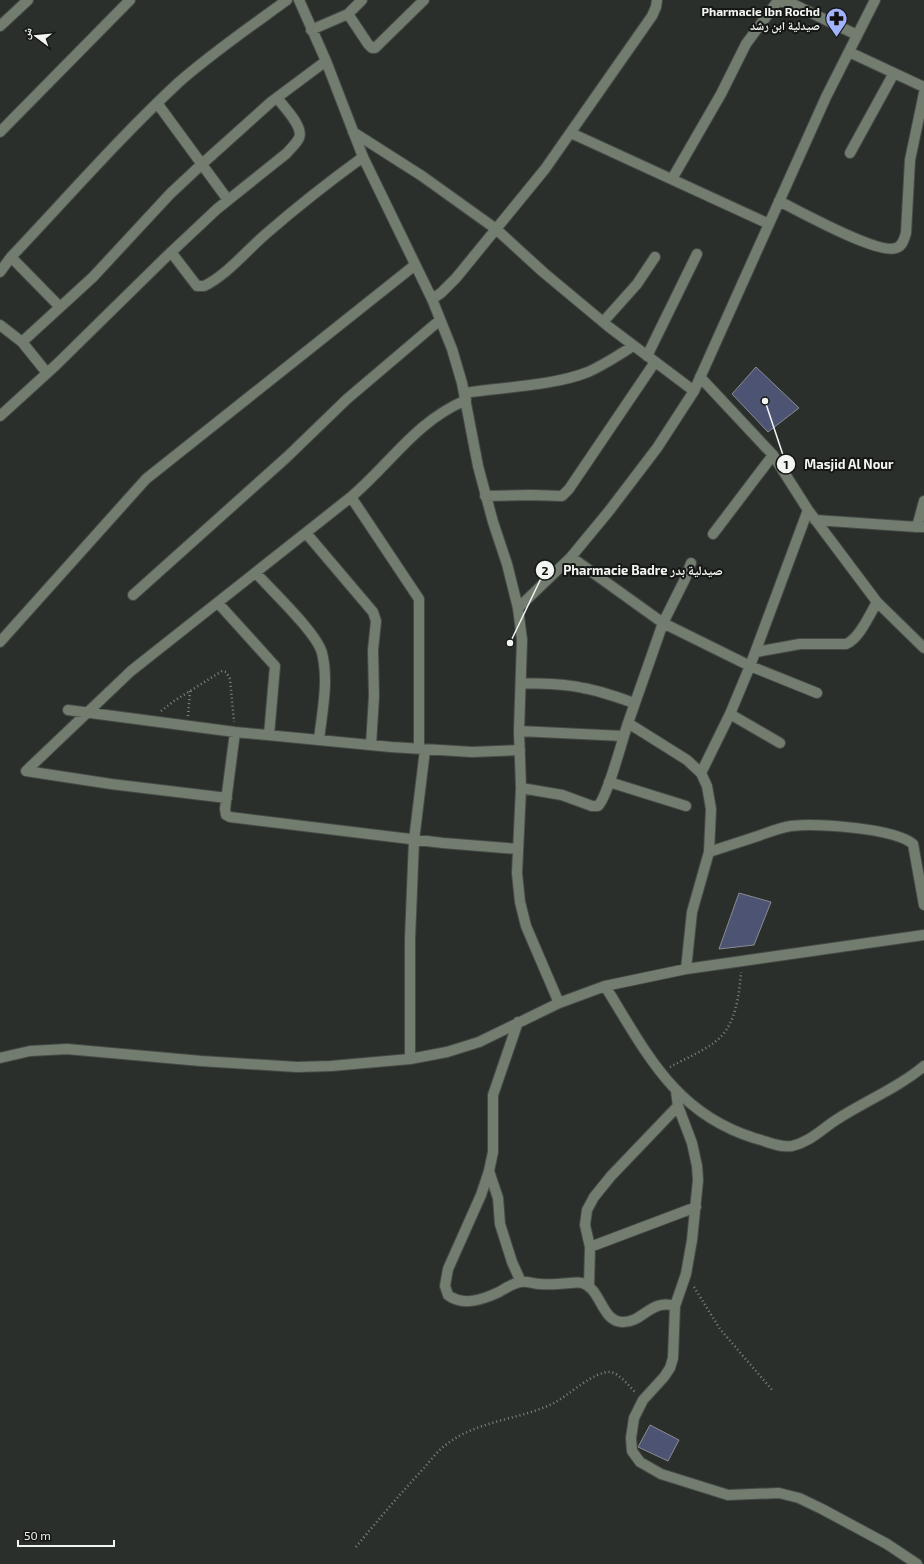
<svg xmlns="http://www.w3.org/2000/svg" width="924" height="1564" font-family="'Exo 2','Noto Naskh Arabic',sans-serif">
<rect width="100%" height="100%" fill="#2b2f2b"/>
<path fill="#4c5373" stroke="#8a8c92" d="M756,367L799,408L768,432L732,394Z
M739,893L771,902L754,945L719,949Z
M650,1425L679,1440L668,1461L638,1447Z"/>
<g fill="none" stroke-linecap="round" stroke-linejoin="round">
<defs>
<path id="minor" d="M299,0L326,61L363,157L432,299L452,349L462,383L478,466L493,522L507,564L518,608L522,640L519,731L521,788L517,873L520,902L526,926L559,1003L605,986L686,969L924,935
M348,14L362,0
M0,26L28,0
M311,30L348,14L368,44L372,48H375L424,0
M849,52L924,87
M157,103L228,200
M0,132L130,0
M353,132L422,176L496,229L543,272L609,327L694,391
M571,133L769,224
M850,153L894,73
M672,179L721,94L746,44L777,2H786L793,4L857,35
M779,201C799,211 878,255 896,248C903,246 904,239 906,233L910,160L924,93
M171,252L197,286H204C226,276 248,249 267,233C298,206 330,181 363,157
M11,257L60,307
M0,272L11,257C66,199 119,138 178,83C212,53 250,27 287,0
M432,299L441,293L456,278L545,169L652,16L656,7L657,0
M603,322L637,284L655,257
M0,325L22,342L47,373
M22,342L93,277L170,194L202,164L271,102L326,61
M647,356L697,254
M700,377L773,455L808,510L877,602L924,648
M464,393C502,387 553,386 588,372C604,365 619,355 633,346
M0,416L56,365L167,256L217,209L287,153C291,148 296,144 299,138C304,127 284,107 277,98
M485,496L531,495L562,496L569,489L655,362
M351,497L419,599V749
M924,501L917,527H924
M815,520L917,527
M306,533L373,612L376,621L373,650L374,696L371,745
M713,534L773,455
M571,557L663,623L750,666L817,693
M691,563L685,579L663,623L628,723L687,760L701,773L707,786L711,809L709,852
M256,573C271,590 317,633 322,653C329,681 322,712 319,740
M133,595L287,457L347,399L440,320
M218,603L275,666L269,735
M518,608L571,557L609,511L657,448L694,391L826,97L875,0
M0,642L146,479L415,265
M756,652L800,644H846C859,639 870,614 877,602
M521,683C541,684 563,683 583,688C601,691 617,697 634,703
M68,710L235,732L391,747L472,752L520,750
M730,714L780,743
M519,731L623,736
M235,732L225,809L226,815L230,817L443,843L518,849
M26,771L131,671L351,497C392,462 415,422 466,400
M26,771L111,784L227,798
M701,773L730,714L750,666L808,510
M609,782L686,806
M521,788L562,795L592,806H598C608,796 622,740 628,723
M686,969L692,912L709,852C724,847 740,842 755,837C767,833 778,828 791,826C816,823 894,828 913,844L924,905
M605,986C646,1052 674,1113 754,1138C766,1141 779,1148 792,1146C810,1142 822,1129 836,1120C865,1101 898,1088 924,1066
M518,1022L493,1095V1152L489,1171L481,1195L448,1269L445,1286L448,1295C463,1307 484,1299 499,1292C506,1288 513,1283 521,1282C527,1281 534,1284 540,1284C550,1285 560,1284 570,1283C573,1283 578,1282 582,1283C601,1288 601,1321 622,1322C643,1323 651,1298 675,1306L673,1358L670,1368L664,1377L643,1400L634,1418L631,1438L632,1451L640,1462L661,1474L728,1495L779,1493L799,1498L822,1509L887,1544L917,1564
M0,1058L30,1051L67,1049L201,1061L297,1067L331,1066L410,1059L447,1052L479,1042L559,1003
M410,1059V939L414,840L425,750
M489,1171L498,1198L500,1224L512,1262L521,1282
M590,1247L696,1207
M589,1287L590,1247L585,1225L587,1210L594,1197L611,1176L678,1106
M675,1306L686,1274L692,1240L698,1180L697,1166L692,1143L678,1106L676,1091"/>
</defs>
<use href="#minor" stroke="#474b47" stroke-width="12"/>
<path stroke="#838683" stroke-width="2.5" stroke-dasharray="1 3" stroke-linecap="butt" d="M161,711L174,701L222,671L226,672L230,679L234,722
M188,716L190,691
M670,1067C684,1059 702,1052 715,1042C736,1026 739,996 741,972
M694,1287L720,1329L773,1391
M356,1547C378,1520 400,1494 424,1468C431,1460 438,1450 447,1444C478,1420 520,1420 554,1403C568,1396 594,1371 610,1372C619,1373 629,1386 636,1393"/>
<use href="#minor" stroke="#727d70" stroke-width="10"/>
</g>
<defs>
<symbol id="pharmacy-pin" viewBox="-11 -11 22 30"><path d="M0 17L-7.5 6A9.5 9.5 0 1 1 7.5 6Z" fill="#a3b2fd" stroke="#151715"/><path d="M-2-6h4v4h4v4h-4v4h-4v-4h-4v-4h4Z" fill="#111"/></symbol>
</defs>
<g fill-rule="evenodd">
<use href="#pharmacy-pin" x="824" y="6" width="25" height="34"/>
</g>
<g text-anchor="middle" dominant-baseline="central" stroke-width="4" stroke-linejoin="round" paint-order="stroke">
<g font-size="12" font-weight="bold" fill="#f2f5f2" stroke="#151715" text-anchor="end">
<text x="820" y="11">Pharmacie Ibn Rochd<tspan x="820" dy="14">صيدلية ابن رشد</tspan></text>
</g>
</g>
<path fill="none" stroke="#f2f5f2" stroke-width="1.5" d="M765 401L786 464M510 643L545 570"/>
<g fill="#f2f5f2" stroke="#151715" stroke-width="1.5">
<circle cx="765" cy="401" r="4"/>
<circle cx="510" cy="643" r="4"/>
<circle cx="786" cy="464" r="10"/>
<circle cx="545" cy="570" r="10"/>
</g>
<g font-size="12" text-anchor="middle" font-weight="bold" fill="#111">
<text x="786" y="469">1</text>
<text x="545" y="575">2</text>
</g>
<g font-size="13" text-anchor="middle" font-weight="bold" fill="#f2f5f2" stroke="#151715" stroke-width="4" stroke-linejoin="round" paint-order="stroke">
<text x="849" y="469">Masjid Al Nour</text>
<text x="643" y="575">Pharmacie Badre صيدلية بدر</text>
</g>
<g transform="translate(36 36) rotate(286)" stroke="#151715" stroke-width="3" paint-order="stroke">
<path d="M0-3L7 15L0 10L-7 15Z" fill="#f2f5f2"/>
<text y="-6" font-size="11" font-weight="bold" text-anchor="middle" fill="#f2f5f2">ش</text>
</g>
<path d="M18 1540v6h96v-6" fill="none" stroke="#f2f5f2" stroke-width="2"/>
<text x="24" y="1540" font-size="12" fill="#f2f5f2" stroke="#151715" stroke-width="3" paint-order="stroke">50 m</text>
</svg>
